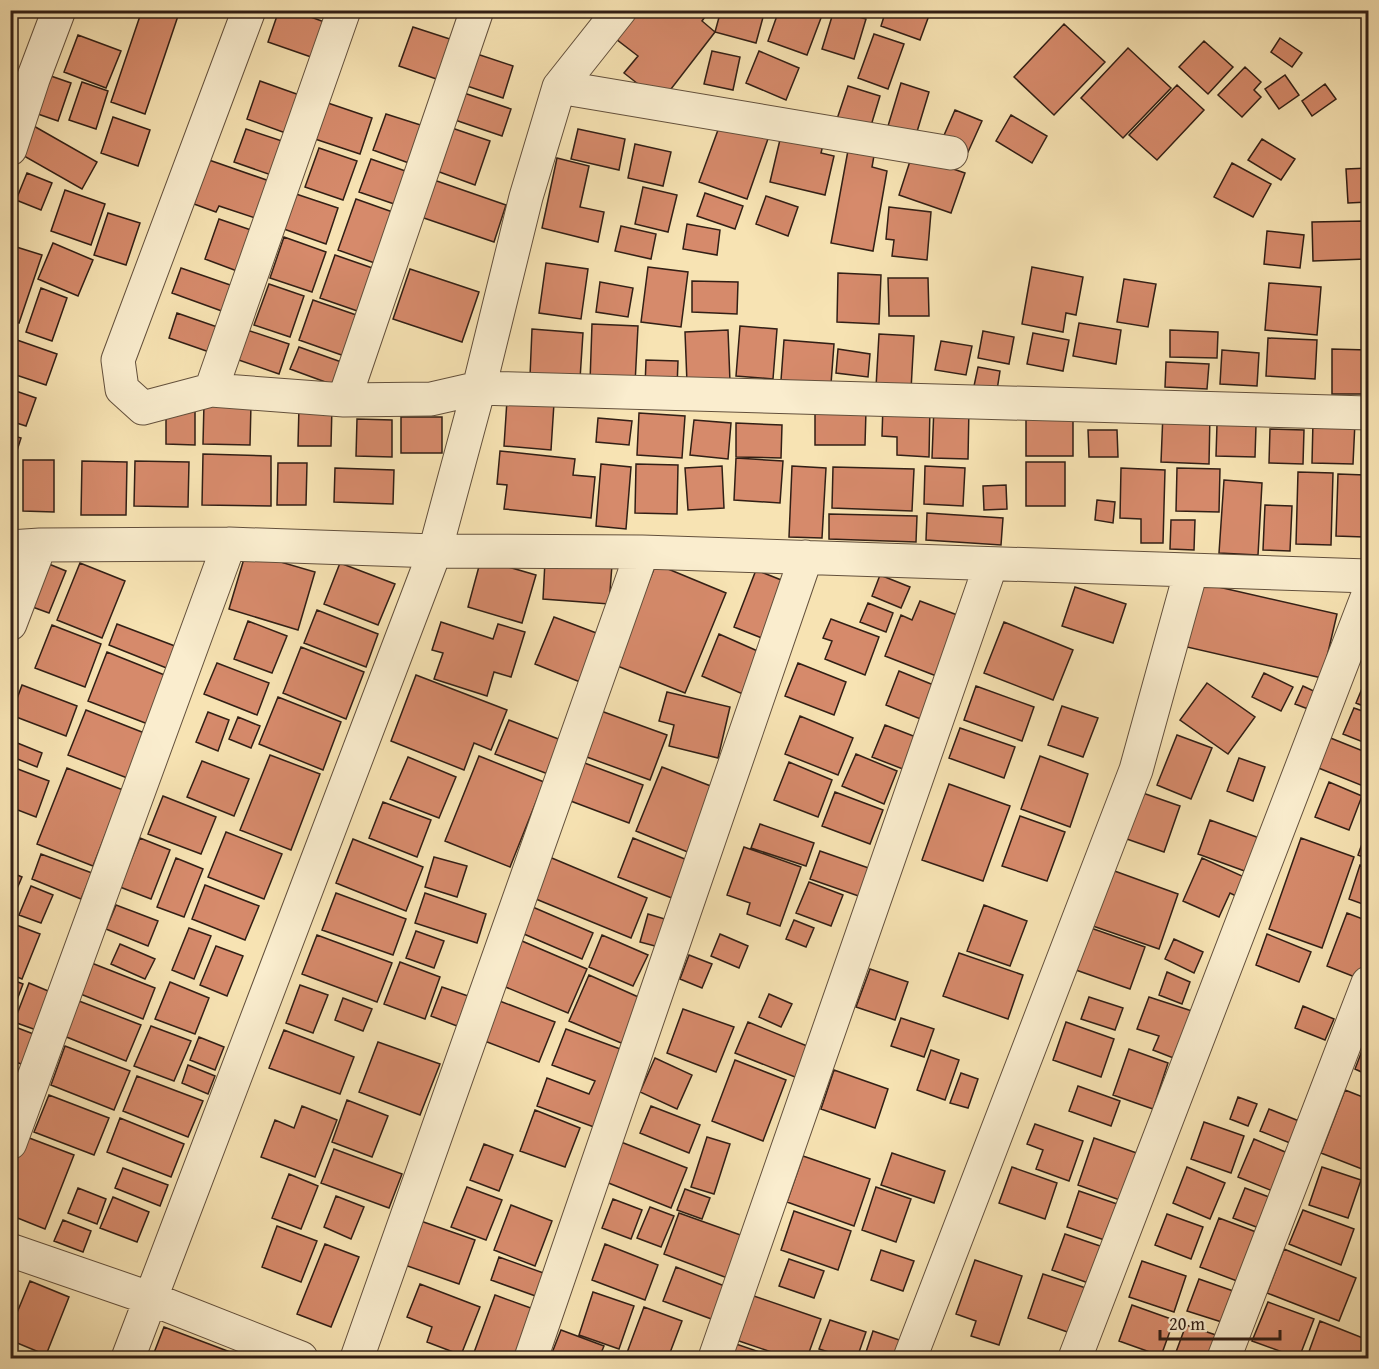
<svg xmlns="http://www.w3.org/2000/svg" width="1379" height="1369" font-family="'Gentium Book Plus',serif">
<rect width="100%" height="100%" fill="#f7e3b3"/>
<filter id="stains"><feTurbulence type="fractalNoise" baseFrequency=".00333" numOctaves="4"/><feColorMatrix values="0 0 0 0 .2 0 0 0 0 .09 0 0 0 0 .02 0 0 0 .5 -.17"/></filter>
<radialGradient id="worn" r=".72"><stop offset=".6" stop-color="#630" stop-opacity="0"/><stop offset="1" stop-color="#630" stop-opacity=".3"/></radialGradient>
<path fill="#d68a6b" stroke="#321f15" stroke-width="1.5" d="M142,10H180L145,114L111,102Z
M279,10H292L327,23L314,58L268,42Z
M638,10H710L702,21L715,32L661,102L624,73L638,56L616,39Z
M721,10H765L756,43L715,32Z
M779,10H824L807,55L768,41Z
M834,10L866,19L854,59L822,49Z
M886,10H931L920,40L881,26Z
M1064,24L1105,62L1054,115L1014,77Z
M413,27L459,42L445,82L399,66Z
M874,34L904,44L888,89L858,78Z
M78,35L121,51L106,88L64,72Z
M1280,38L1302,53L1292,67L1271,52Z
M1204,41L1233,67L1208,94L1179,67Z
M1128,48L1171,88L1123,138L1081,98Z
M712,51L740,57L733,90L704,84Z
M759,51L799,68L786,100L746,83Z
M471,52L513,66L503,98L461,84Z
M1245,67L1261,82L1254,90L1261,97L1242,117L1218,95Z
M48,75L71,83L58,121L35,113Z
M1285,75L1299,95L1279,109L1265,89Z
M260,81L305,97L291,135L247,119Z
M82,82L108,91L96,129L69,120Z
M901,83L929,92L916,135L888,126Z
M1325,84L1336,99L1312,116L1302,101Z
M1177,85L1204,110L1157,160L1129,135Z
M848,86L880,96L870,129L837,119Z
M464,93L511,109L502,136L455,120Z
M322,101L372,118L360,154L309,137Z
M955,110L982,121L968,152L942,140Z
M386,114L430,128L417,166L373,150Z
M1011,115L1047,136L1032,163L996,141Z
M113,117L150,130L138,166L101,153Z
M722,119L769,136L747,199L699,182Z
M32,125L97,162L82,189L17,152Z
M449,127L490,141L475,185L434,170Z
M783,127L825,137L821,153L834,156L825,195L770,182Z
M246,129L291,144L280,178L234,162Z
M578,129L625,139L619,170L571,159Z
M1262,139L1295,159L1281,180L1248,160Z
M635,144L671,152L663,186L628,178Z
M849,145L875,150L872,167L887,171L873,251L831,243Z
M319,148L357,161L343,200L305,187Z
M912,155L965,173L951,213L899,195Z
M557,158L589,166L580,207L604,212L598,242L542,228Z
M371,159L414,174L403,207L359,192Z
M209,160L278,184L264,221L219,206L216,212L194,204Z
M1232,163L1271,184L1253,217L1214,197Z
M1368,168V202L1348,203L1346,169Z
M27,173L52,183L41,210L16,200Z
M431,179L506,205L494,242L418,216Z
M643,187L677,195L668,232L635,224Z
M65,190L105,204L91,245L51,231Z
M293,193L338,208L326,244L281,228Z
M705,193L743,206L735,229L697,216Z
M766,196L798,207L788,236L756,224Z
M356,199L401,215L383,266L338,250Z
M889,207L931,212L927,260L892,256L894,240L886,239Z
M108,213L140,223L126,265L94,255Z
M219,219L251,230L237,271L205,259Z
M1365,221L1366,259L1313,261L1312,222Z
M687,224L720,230L717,255L683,249Z
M621,226L656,234L651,259L615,251Z
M1267,231L1304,235L1300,268L1264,264Z
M284,237L326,252L312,292L270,278Z
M53,243L93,260L78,296L38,279Z
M10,245L42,255L19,323L10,320Z
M335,255L381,271L366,314L320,298Z
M546,263L588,269L581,319L539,313Z
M648,267L688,272L681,327L641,322Z
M1032,267L1083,277L1076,315L1066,313L1063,332L1022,324Z
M181,268L239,288L230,314L172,293Z
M410,269L479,292L462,342L393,319Z
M838,273L881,275L879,324L837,322Z
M888,278H928L929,316H889Z
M1124,279L1156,284L1148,327L1117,322Z
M692,281L738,282L737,314L692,312Z
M600,282L633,288L628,317L596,312Z
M1269,283L1321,287L1317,335L1265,330Z
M269,284L304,296L290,337L254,325Z
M41,288L67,298L52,341L26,332Z
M313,300L365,318L350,358L299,340Z
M177,313L223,329L215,354L169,338Z
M1079,323L1121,330L1116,364L1073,356Z
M592,324L638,326L635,384L590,382Z
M740,326L777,329L773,379L736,376Z
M244,329L289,344L279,374L233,358Z
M532,329L583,333L580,379L530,376Z
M728,330L730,382L687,383L685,332Z
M1170,330L1218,332L1217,358L1170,357Z
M983,331L1014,337L1009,364L978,358Z
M1033,333L1069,340L1063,371L1027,364Z
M879,334L914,336L911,390L876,387Z
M1268,338L1317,340L1315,379L1266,376Z
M17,340L57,354L46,385L10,373V361Z
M784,340L834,344L831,384L781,380Z
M941,341L972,346L966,375L935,370Z
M299,347L347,364L339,387L290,369Z
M838,349L870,354L868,377L836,373Z
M1332,349L1368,350V394H1332Z
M1222,350L1259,353L1257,386L1220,384Z
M646,360L678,361L677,388L645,387Z
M1166,362L1209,364L1207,389L1165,387Z
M978,367L1000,371L997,390L974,386Z
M10,389L36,398L26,426L10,421Z
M507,400L554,403L551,450L504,446Z
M204,403L251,404L250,445L203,444Z
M883,404L930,406L929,457L897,455V437L882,436Z
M299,406H332L331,446H298Z
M934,406L969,407L968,459L932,458Z
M815,409L866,410L865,445H815Z
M166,411H195V445L166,444Z
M1026,412H1073V456H1026Z
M639,413L685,416L682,458L637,455Z
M1163,413L1210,414L1209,464L1161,462Z
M401,417H442V453H401Z
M598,418L632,421L629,445L596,442Z
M357,419L392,420V457L356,456Z
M694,420L731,423L728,459L690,455Z
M1313,421L1355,422L1353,464L1312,463Z
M736,423L782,425L781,458L736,457Z
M1217,424L1256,425L1255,457L1216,456Z
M1270,429L1304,430L1303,464L1269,463Z
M1088,430H1117L1118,457H1089Z
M10,435L21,438L15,457L10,456Z
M500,451L575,459L573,475L595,477L591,518L504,509L507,485L497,484Z
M203,454L271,456V506L202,505Z
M736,458L783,461L780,503L734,500Z
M23,460H54V512L23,511Z
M82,461L127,462L126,515H81Z
M135,461L189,462L188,507L134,506Z
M1026,462H1065V506H1026Z
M278,463H307L306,505H277Z
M601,464L631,467L626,529L596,526Z
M636,464L678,465L677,514L635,513Z
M722,466L724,508L688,510L685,468Z
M792,466L826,468L822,538L789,537Z
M925,466L965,468L963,506L924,504Z
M833,467L914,469L912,511L832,508Z
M335,468L394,470L393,504L334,502Z
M1121,468L1165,470L1163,543H1141V519L1120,518Z
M1177,468L1220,469L1219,512L1176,511Z
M1298,472L1333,473L1331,545L1296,544Z
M1338,474L1365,475L1364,537L1336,536Z
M1224,480L1262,483L1258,555L1219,553Z
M1006,485L1007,509L984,510L983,486Z
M1097,500L1115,502L1113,523L1095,520Z
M1265,505L1292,506L1290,551L1263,550Z
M927,513L1003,518L1001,545L926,540Z
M829,514L917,516L916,542L829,539Z
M1171,520H1195L1194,550L1170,549Z
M246,552L315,572L298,630L229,609Z
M481,559L536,575L522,623L468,607Z
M545,561L612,565L609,604L543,599Z
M44,562L66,571L49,613L27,605Z
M80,563L125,581L102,638L57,620Z
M340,563L395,584L378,625L324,604Z
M656,564L726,593L685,693L615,665Z
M756,570L794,585L772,642L734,627Z
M880,575L910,587L901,608L872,596Z
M1201,583L1337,614L1322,678L1187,647Z
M1075,587L1126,604L1113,643L1062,626Z
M920,601L968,619L944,679L885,656L901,615L912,620Z
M868,603L893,613L886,632L860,622Z
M317,610L378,634L366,667L304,643Z
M554,617L599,634L580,682L535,664Z
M831,619L879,637L865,675L825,659L832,641L823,638Z
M248,621L287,636L272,673L234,659Z
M441,622L493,639L498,624L525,632L511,677L494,672L487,696L434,679L443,653L432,650Z
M1004,622L1073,650L1053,700L984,673Z
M117,624L188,651L179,673L109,645Z
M52,625L101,644L85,687L35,668Z
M719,634L762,653L745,695L702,676Z
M301,647L364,672L346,719L283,693Z
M107,652L172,678L153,726L88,701Z
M217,663L269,683L257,715L204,694Z
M798,663L846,682L834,715L785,696Z
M899,671L936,686L923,720L886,705Z
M1264,673L1293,687L1281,711L1252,697Z
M1368,674V708L1356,703Z
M416,675L507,710L491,750L474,743L464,770L391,741Z
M1207,683L1255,717L1228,754L1180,720Z
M22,685L77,706L66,736L11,715Z
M976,686L1034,707L1022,741L964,720Z
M1303,686L1316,692L1308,709L1295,704Z
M667,692L730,707L718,758L669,746L674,725L659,721Z
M278,697L341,722L323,770L259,744Z
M1062,706L1098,718L1083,757L1048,745Z
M1354,708L1368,713V744L1343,734Z
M86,710L152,736L135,781L68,755Z
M601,711L667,735L650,780L584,756Z
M208,712L229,720L218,751L196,742Z
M800,716L853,738L838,775L785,754Z
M238,717L260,726L251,748L229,739Z
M509,720L561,740L548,774L495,754Z
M885,725L921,739L908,771L872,757Z
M960,728L1015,747L1004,778L949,758Z
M1177,735L1212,748L1191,799L1157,785Z
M1328,737L1368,753V788L1316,767Z
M10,740L42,753L37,767L10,756Z
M856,754L897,771L884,804L842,786Z
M270,755L320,774L291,850L240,830Z
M479,756L544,782L510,867L445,841Z
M1040,756L1088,774L1070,827L1021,809Z
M408,757L456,777L439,818L390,799Z
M1239,758L1265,767L1253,801L1227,791Z
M202,761L249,779L234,816L187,797Z
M582,762L643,785L629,823L568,800Z
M789,762L832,780L818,817L774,800Z
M10,766L49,781L36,817L10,807Z
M662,767L721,790L695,855L636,831Z
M67,768L123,790L93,866L37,844Z
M1329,782L1362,796L1349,830L1315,817Z
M949,784L1010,806L983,881L922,860Z
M835,792L883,810L870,844L822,826Z
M1140,792L1180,806L1164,852L1124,838Z
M163,796L216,817L201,854L148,834Z
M383,802L431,820L417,857L369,838Z
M1020,816L1065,832L1047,881L1002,866Z
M1210,820L1262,839L1250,873L1198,854Z
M760,824L814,843L806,866L751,848Z
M1368,827V859L1358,855Z
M226,832L282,854L264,899L208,877Z
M140,838L170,850L151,899L120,887Z
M633,838L697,864L682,902L618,877Z
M1301,838L1354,857L1322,948L1269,929Z
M353,839L423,867L406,911L336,883Z
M744,847L801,867L780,926L747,914L750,903L727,895Z
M820,851L880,872L870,900L810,879Z
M41,854L92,873L81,899L32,879Z
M547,856L647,898L631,938L531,897Z
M434,857L467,866L457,897L425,887Z
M176,858L203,869L184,917L157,907Z
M1202,858L1251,880L1242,899L1230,893L1219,917L1183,901Z
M1360,865L1368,868V906L1349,899Z
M1109,869L1178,894L1159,949L1090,925Z
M10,872L22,877L10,905Z
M809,882L843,895L831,926L796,913Z
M205,885L259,906L245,940L192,919Z
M31,886L53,895L41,923L19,915Z
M336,893L406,919L393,955L322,930Z
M425,893L486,914L477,943L415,923Z
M116,905L158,921L148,946L106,929Z
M528,905L593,933L582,959L517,931Z
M984,905L1027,921L1010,966L967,951Z
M1347,913L1368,921V958L1360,979L1327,966Z
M648,914L678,923L670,950L640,942Z
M794,920L814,928L806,947L786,939Z
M11,923L40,934L22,979L10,974Z
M1088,927L1145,947L1130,989L1073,969Z
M189,928L211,936L194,979L172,970Z
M416,931L444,941L434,968L406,958Z
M720,934L748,946L739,968L711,956Z
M1267,934L1311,952L1299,982L1256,965Z
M317,935L392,963L377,1002L302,974Z
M602,935L648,955L633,986L589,967Z
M515,938L587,969L568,1013L496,983Z
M1174,939L1203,952L1194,973L1165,959Z
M120,944L155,959L145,979L111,964Z
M216,946L243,956L227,996L200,985Z
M959,953L1023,975L1008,1019L943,996Z
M689,955L712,964L702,988L680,979Z
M89,962L155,988L143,1019L78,993Z
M400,962L440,977L425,1019L384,1004Z
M870,969L908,982L895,1020L856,1007Z
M1167,972L1190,982L1182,1004L1159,995Z
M589,975L645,1000L626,1045L569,1021Z
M10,979L23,984L11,1016H10Z
M170,982L209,998L195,1034L155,1019Z
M29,983L53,993L39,1031L14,1022Z
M300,985L328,995L313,1033L286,1023Z
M442,987L468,996L457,1026L431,1016Z
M769,994L792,1004L781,1027L759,1017Z
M1089,997L1123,1008L1115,1030L1081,1019Z
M1149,997L1192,1011L1176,1059L1153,1050L1159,1036L1137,1029Z
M343,998L372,1009L363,1031L335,1020Z
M497,1000L555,1022L539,1062L482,1040Z
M79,1001L141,1025L126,1061L64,1036Z
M1303,1006L1334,1019L1325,1040L1295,1028Z
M683,1009L734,1027L716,1072L667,1053Z
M901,1018L934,1029L924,1057L891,1046Z
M748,1022L812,1048L800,1079L735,1053Z
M1066,1022L1114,1039L1101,1077L1053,1060Z
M10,1025L36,1035L24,1065L10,1060Z
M151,1026L191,1041L174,1081L134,1066Z
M566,1029L631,1053L602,1130L537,1106L547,1078L589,1094L595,1081L552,1065Z
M284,1030L354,1057L340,1094L269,1068Z
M1368,1035V1075L1355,1069Z
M199,1037L224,1047L215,1070L190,1060Z
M378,1042L440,1064L420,1115L359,1092Z
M65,1046L130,1071L114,1110L51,1085Z
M1129,1049L1168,1063L1153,1109L1113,1095Z
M931,1050L959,1060L945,1100L917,1090Z
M655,1058L692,1075L677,1109L640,1092Z
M735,1060L786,1080L763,1141L712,1121Z
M188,1065L215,1076L208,1094L182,1083Z
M10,1066L27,1073L10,1117Z
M834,1070L888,1089L875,1128L821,1109Z
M961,1073L978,1079L968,1108L950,1103Z
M137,1076L203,1101L188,1137L123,1111Z
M1078,1086L1120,1101L1111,1126L1069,1111Z
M1345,1090L1368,1099V1166L1367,1171L1321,1153Z
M49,1095L109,1118L94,1155L34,1132Z
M1238,1097L1257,1104L1248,1126L1230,1119Z
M347,1100L388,1116L372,1157L332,1142Z
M302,1106L337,1120L315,1177L261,1157L275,1120L294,1128Z
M651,1106L700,1125L689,1153L640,1133Z
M1269,1109L1299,1121L1290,1143L1260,1131Z
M535,1110L580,1128L565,1167L520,1151Z
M120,1118L184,1144L171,1177L107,1152Z
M1204,1122L1244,1136L1231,1173L1191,1159Z
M1035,1124L1083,1141L1069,1181L1036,1169L1043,1150L1027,1144Z
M24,1136L74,1155L45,1229L10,1215V1169Z
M707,1137L730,1144L714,1194L691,1187Z
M1094,1138L1148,1157L1131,1204L1078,1185Z
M1254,1139L1290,1154L1275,1192L1238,1177Z
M621,1142L687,1168L671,1208L606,1182Z
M484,1144L513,1155L499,1191L470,1180Z
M334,1149L402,1174L389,1208L321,1183Z
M892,1153L945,1171L934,1203L881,1185Z
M803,1156L870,1179L854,1226L787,1202Z
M1012,1167L1057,1183L1045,1219L999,1203Z
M1187,1167L1225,1183L1210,1219L1173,1203Z
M1322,1167L1361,1180L1348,1218L1309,1205Z
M123,1168L168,1185L160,1206L115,1188Z
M289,1174L318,1186L301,1229L272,1218Z
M467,1187L502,1200L486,1240L451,1227Z
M876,1187L911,1199L896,1242L862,1230Z
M78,1188L106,1199L97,1224L68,1213Z
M1245,1188L1277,1200L1264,1230L1233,1218Z
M685,1189L710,1198L702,1219L677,1210Z
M1079,1191L1126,1207L1113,1243L1067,1227Z
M336,1196L364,1207L351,1239L324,1227Z
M113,1197L149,1212L137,1242L100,1228Z
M613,1199L642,1210L631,1239L602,1228Z
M511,1205L552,1221L535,1266L494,1250Z
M650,1207L674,1216L661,1247L637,1238Z
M1303,1210L1354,1229L1341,1265L1289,1244Z
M794,1211L851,1231L838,1270L781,1250Z
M679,1213L746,1237L730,1279L664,1254Z
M1167,1214L1203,1227L1191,1259L1155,1245Z
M1219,1218L1264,1235L1245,1284L1200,1267Z
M415,1219L475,1240L459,1284L399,1263Z
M63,1220L91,1231L83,1252L54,1241Z
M277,1226L317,1241L301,1282L262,1267Z
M1065,1234L1106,1248L1094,1285L1052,1270Z
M325,1244L359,1257L331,1327L297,1314Z
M605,1244L658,1265L645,1300L592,1280Z
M1284,1249L1356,1278L1339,1321L1267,1293Z
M881,1250L914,1261L903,1291L871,1280Z
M499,1257L549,1275L541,1298L491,1280Z
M789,1259L824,1271L814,1298L779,1286Z
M975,1260L1022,1276L999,1345L971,1336L976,1321L956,1314Z
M1142,1261L1186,1276L1174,1312L1129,1297Z
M676,1267L727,1287L714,1320L663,1301Z
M1043,1274L1089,1289L1073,1334L1028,1318Z
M1199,1279L1239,1293L1228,1324L1187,1311Z
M30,1281L69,1297L46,1355L10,1340V1330Z
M420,1284L480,1307L461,1355L427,1342L432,1327L407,1317Z
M593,1292L634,1306L619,1349L579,1335Z
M495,1295L539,1311L522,1358H472Z
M751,1295L821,1319L807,1358H789L736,1340Z
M1268,1302L1314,1319L1299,1358L1252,1341Z
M1132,1305L1174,1320L1161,1356L1119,1341Z
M644,1307L682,1321L668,1358H625Z
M830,1320L866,1332L857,1358H848L819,1349Z
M1320,1321L1368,1340V1358H1311L1307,1357Z
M1186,1325L1216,1335L1208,1358H1195L1176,1352Z
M164,1327L246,1358H152Z
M561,1330L604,1346L599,1358H550Z
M873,1331L905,1342L899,1358H864Z
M733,1343L777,1358H728Z"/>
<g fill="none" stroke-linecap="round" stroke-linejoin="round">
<defs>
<path id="minor" d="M249,10L118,360L122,389L143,408L211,390L344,400L431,399L479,388L1368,413
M559,87L951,153
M10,149L33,79L59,10
M211,390L344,10
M344,400L477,10
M10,547L40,545L229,544L435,551L642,552L1368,576
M10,624L40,545
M10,1143L229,544
M10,1250L149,1298L301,1358
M128,1358L435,551L479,388L526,197L559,87L620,10
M357,1358L642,552
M531,1358L806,557
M715,1358L991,564
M910,1358L1136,770L1191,571
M1075,1358L1368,595
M1224,1358L1368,983"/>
</defs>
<use href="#minor" stroke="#63503c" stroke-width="35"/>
<use href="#minor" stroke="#faedce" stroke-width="33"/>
</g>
<rect width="1379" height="1369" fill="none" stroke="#f7e3b3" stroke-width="36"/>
<rect x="12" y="12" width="1355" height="1345" fill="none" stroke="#321f15" stroke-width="3"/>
<rect x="18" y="18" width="1343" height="1333" fill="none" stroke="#321f15" stroke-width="1.5"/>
<path d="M1160 1330v9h120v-9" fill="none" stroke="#321f15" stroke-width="3"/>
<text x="1169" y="1330" font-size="18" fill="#321f15" stroke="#faedce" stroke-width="4.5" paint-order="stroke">20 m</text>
<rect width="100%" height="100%" filter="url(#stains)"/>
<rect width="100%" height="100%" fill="url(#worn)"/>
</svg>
